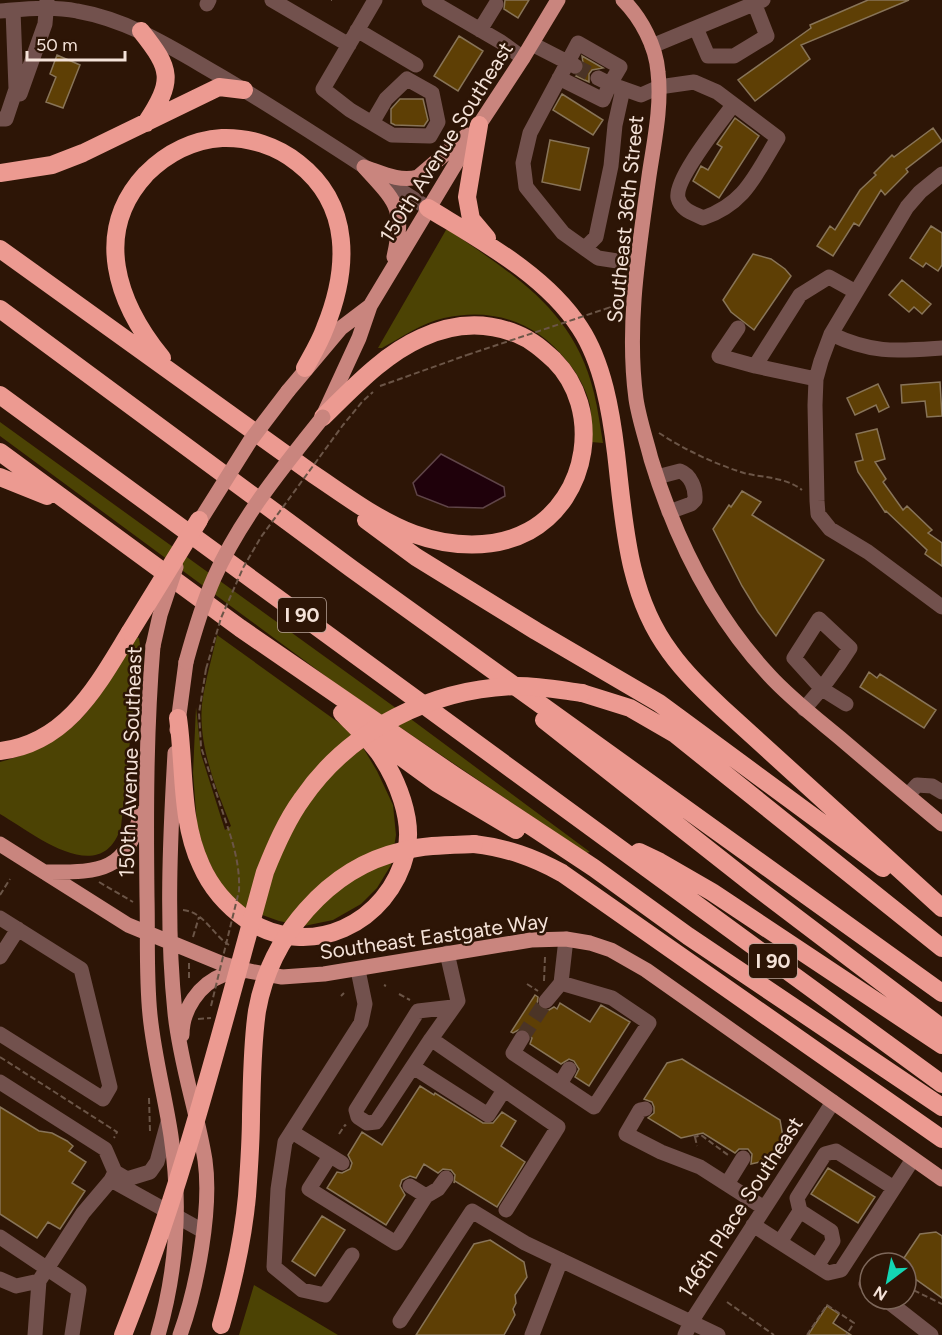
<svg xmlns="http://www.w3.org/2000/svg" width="942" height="1335" font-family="Figtree,sans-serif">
<rect width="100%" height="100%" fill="#2d1506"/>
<path fill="#4c4304" d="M446,230H449C513,275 574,309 594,393C598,409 600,426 603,443L591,442C591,431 592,417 590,405C586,389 578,374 567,361C536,322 493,307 444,318C422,323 402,337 382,348H378Z
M0,422L400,711L590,852L586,853L339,686L0,436Z
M217,635L342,725L362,746L377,771L393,805L396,835L391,865L377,888L361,904L333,920L304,926L279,921L243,908L224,892L205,853L197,825L193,773L196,707L201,754L225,830L231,826C216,788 198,746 202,704C205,681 212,658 217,635Z
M136,637L139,638L140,645L121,827C101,890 33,833 0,814V762C80,741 96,703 136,637Z
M254,1285L338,1335H239Z"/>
<path fill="#1f010b" stroke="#5f4448" stroke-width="1.5" d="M441,454L504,487L505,496L483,508L448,507L417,495L413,483Z"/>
<path fill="#5e3f05" stroke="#887458" stroke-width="1.5" d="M505,0H529L518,18L504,9Z
M868,0H909L801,45L810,59L755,101L738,80L811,28L810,25Z
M459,36L483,51L458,91L434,76Z
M57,55L80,65L63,108L46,102L56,77L50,74Z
M582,56L603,68L592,70L589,74V82L576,76L584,70Z
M562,94L603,120L593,135L553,110Z
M400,99H423L428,120L424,126L395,125L391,123V109Z
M735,118L759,136L719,198L693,181L701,166L708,170L722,147L717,144Z
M933,128L942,141L906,169L908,172L885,195L881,190L859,226L854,223L833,256L817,246L830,226L835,230L860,190L876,175L874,173L892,155L894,157Z
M550,140L589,148L580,190L542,182Z
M931,226L942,233V265L938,271L926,263L923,267L910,258Z
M753,254L771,259L785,269L791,276L754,330L731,312L723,300Z
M902,280L931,304L922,314L914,307L909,312L889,295Z
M940,382L942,416L927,417L925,401L902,403L901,385Z
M878,384L889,407L879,412L876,405L855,415L847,398Z
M877,429L885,459L875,462L886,479L883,482L903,510L907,506L932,530L928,533L942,543V566L925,554L927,550L886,511L885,512L858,472L855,462L863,460L856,434Z
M742,491L761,502L752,515L824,560L776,636L758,612L742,586L713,529L729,505L731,507Z
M869,672L877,678L880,674L936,710L924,728L860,687Z
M535,995L538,997L537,1005L544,1010H549L554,1007L557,1009L560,1003L590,1022L601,1005L630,1022L589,1086L575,1077L579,1069L574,1061L569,1059L561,1064L530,1044L532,1038L526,1029L522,1028L513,1033L511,1032Z
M682,1059L780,1120L783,1137L768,1160L751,1164L752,1154L748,1149H739L735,1153L703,1133L681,1138L648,1118L654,1113V1107L652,1102L644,1099L667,1063Z
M420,1086L434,1095L435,1093L483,1123H493L502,1112L516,1121L501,1146L525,1162L497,1207L455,1181L454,1183L455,1175L451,1170L443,1169L438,1173L424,1164L416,1178L410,1176L402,1180L400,1186L405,1195L386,1225L327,1188L337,1172L342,1173L350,1169L352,1163L348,1155L362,1132L382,1145Z
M0,1107L39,1131L52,1133L67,1141L73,1146L69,1151L86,1162L72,1183L85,1191L60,1229L48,1222L37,1238L0,1214Z
M828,1168L875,1197L858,1223L811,1194Z
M322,1216L345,1230L315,1276L292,1261Z
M936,1232L942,1236V1298L907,1273L904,1258L920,1234Z
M490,1240L524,1262L527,1277L515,1295L516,1303L513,1309L515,1315L504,1335H416L474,1244Z
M827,1306L839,1314L833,1323L851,1335H808Z"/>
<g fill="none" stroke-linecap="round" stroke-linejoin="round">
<path stroke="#4b3426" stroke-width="15" stroke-dasharray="15 8" stroke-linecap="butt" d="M575,66L598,78
M522,1038L546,1001"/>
<path stroke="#6b5547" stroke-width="2" stroke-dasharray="6 3" stroke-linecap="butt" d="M331,0H332
M605,309L620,304
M380,386L467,355
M364,400L373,392
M659,433C685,450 715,464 744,473C764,478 786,477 802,490
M206,669L199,713L201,747L228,828
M99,882L133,902
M0,895L10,879
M183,910C204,912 212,934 229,945
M193,937L199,917
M189,963V981
M544,981L545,957
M527,984L538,991
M384,985L386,986
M399,994L410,1000
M341,996L344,993
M198,1019L211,1018
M0,1057L117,1132L114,1138
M149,1098L150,1131
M339,1134L345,1125L346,1126
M694,1135L695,1137L701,1135L728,1155
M695,1137L697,1146
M907,1291L909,1288L942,1304
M727,1302L774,1335
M807,1335L827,1305L854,1323L846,1335"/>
<path stroke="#72514d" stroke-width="15" d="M272,0L349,45
M429,0L501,42L523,58
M207,4L209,0
M0,11C26,9 52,6 77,11C129,20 172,48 217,74C289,116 358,163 428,208
M696,28L708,56H734L767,36L753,0
M357,30L416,65
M480,30L496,4
M532,44L575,66
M652,46L763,0
M559,78L603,100L610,84L641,95L659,87L694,82L717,92L778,138C755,175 746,203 703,218C693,213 681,210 678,198C674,179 721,122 733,105
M598,78L610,84L620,67L578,43L530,133L523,163L526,187L563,233L598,258L637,264
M20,94L45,24L47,0
M0,119H6L16,89L13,10
M372,123L386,99L407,79L432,93L438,122L430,136L392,135L350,110L323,89L375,0
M942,174L920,192L907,207L831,334L821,361L816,379L815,405L817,501L818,514L830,529L868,552L942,607
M585,248L596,237L611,166L615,125L623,89
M738,328L719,356L755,366
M831,334C873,354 897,351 942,348
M816,379L755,366L800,295L829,277L856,292
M657,477L680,471C691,475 696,489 695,500L691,504L669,512
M804,709C822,689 836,670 850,648L819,619L794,658L822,689L846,704
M908,795L917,785L932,786L942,792
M0,918L81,969L110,1087L103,1099L0,1034
M447,953L458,1001L431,1039L558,1127L506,1210
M0,957L18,929
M546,1001L561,983L566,939
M522,1038L513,1053L594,1107L649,1023L612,998L561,983
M431,1039L376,1122L367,1123L358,1117L356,1110L418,1011L453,1007
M413,1067L488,1115L504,1090
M0,1082L105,1149L115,1172L111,1180L83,1213L39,1281L35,1335
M560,1084L569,1069
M645,1109L640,1110L626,1134L661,1152L700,1167L764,1208
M292,1132L342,1163
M330,1156L309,1189L396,1243L426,1196
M115,1172L127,1179L150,1172L157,1162L168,1122
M111,1180L203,1231
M727,1184L743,1158
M410,1186L426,1196L438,1189L446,1178
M753,1225L828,1273L841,1270L913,1159
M0,1237L79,1290L72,1335
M780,1242L800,1211
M352,1255L325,1295L302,1290L274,1267L278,1189L285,1142L361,1023L365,1004L358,970
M817,1266L833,1241L831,1231L800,1211L797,1198L825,1154L836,1151L894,1188
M0,1279L16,1286L39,1281
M866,1284L870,1287
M885,1299L931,1335
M400,1321L472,1211L525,1243L718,1335
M532,1335L561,1260
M685,1335L691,1322L833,1102"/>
<path stroke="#c9857e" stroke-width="15" d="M623,0C641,18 656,46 658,72C662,106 654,142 649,176C639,249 626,325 636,399C639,419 646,439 651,459C675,538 712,614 769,675C790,698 816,718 840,738C874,767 908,796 942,824
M364,167C382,173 399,182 418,177L467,135
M365,168C397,203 405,208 394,257
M288,391L341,328L370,306
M324,414L359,338L370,306L479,125L523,58L558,0
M153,646C146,730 146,813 147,897C148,936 146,976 150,1015C154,1056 165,1096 171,1136C181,1203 177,1270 158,1335
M177,730L186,662
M175,753C170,839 166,927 175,1013C180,1063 197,1111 205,1160C212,1209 197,1288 180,1335
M0,844L128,925L223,964L249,971L282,977L324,974L531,940L566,939L590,943L611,950L646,970L942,1179
M44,872C100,872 125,874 141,813
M182,1035C182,1010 199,984 223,975C229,973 236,973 242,972"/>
<path stroke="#ec9a91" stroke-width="18" d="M141,31C172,70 174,80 146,123
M479,125L467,197L471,219L487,238
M0,173L52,165L83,153L219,87L244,90
M428,208C480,240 546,275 580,328C603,363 611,412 616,453C624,521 627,595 670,652C685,673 704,691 722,708L942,908
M0,249L313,474C346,496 377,520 414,534C450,547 494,550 529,531C589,498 603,409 554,360C543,350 532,340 517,334C485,321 453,323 421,338C383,355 353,388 323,417
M0,309L352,569L942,993
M162,358C117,303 92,232 146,174C167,153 193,140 222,138C249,137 277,146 298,163C352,205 349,269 325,328C320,342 312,355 305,368
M0,395L942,1084
M0,452L240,628L455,776L594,868L688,936L942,1107
M0,477L47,496
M366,520L416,557L536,631L659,703L883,868
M582,693L630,708L675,734L942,948
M178,718C185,767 180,820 201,865C211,888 227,906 247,920C310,961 389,924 406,852C414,820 397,779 379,753C369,739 355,726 342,713
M544,720L756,887L942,1028
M371,735L437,783L516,830
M0,751C68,743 98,684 130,632
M474,844C507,848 533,857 562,873L942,1139
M639,852L660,862L712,892L942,1045"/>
<path stroke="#6b5547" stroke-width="2" stroke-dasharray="6 3" stroke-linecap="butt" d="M467,355L605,309
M206,669L221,618L243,568L261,537L343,425L362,402
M211,1006L239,891C240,869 235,849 228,828"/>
<path stroke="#c9857e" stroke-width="15" d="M194,530L250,441L288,391
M153,646L160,615L176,567
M186,662C194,633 202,605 214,578C240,519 283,467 323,417"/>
<path stroke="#ec9a91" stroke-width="18" d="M130,632L199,520
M221,1325C233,1283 243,1240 247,1196C249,1169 251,1142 251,1115C252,1080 252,1045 257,1011C270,937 328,868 402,851C425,845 450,845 474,844
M123,1335C183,1185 222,1027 265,872C275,847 286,821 302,799C350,729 433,688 518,686C539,686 560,690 582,693"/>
</g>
<g text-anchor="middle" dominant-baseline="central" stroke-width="5" stroke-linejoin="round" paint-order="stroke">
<g fill="#2d1506" stroke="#b8a499" stroke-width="1.5">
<rect x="278" y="598" width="48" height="34" rx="4.5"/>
<rect x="749" y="944" width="48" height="34" rx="4.5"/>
</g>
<g font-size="20" font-weight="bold" fill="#f4e2d8">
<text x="302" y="615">I 90</text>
<text x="773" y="961">I 90</text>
</g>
<g font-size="21" fill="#f4e2d8" stroke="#2d1506">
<text transform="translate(446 142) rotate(-58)">150th Avenue Southeast</text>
<text transform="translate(625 219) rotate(-84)">Southeast 36th Street</text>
<text transform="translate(130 762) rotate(-88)">150th Avenue Southeast</text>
<text transform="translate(434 936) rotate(-8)">Southeast Eastgate Way</text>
<text transform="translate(740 1207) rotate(-57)">146th Place Southeast</text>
</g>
</g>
<g transform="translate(888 1281) rotate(212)"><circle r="28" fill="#2d1506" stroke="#7d675a" stroke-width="1.5"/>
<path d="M0-4.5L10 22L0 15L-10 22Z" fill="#13d5b3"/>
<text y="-9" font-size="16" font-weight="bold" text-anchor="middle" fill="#f4e2d8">N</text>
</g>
<path d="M27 51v9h98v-9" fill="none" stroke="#f4e2d8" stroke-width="3"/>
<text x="36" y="51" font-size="18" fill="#f4e2d8" stroke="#2d1506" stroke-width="4.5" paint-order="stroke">50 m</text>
</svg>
